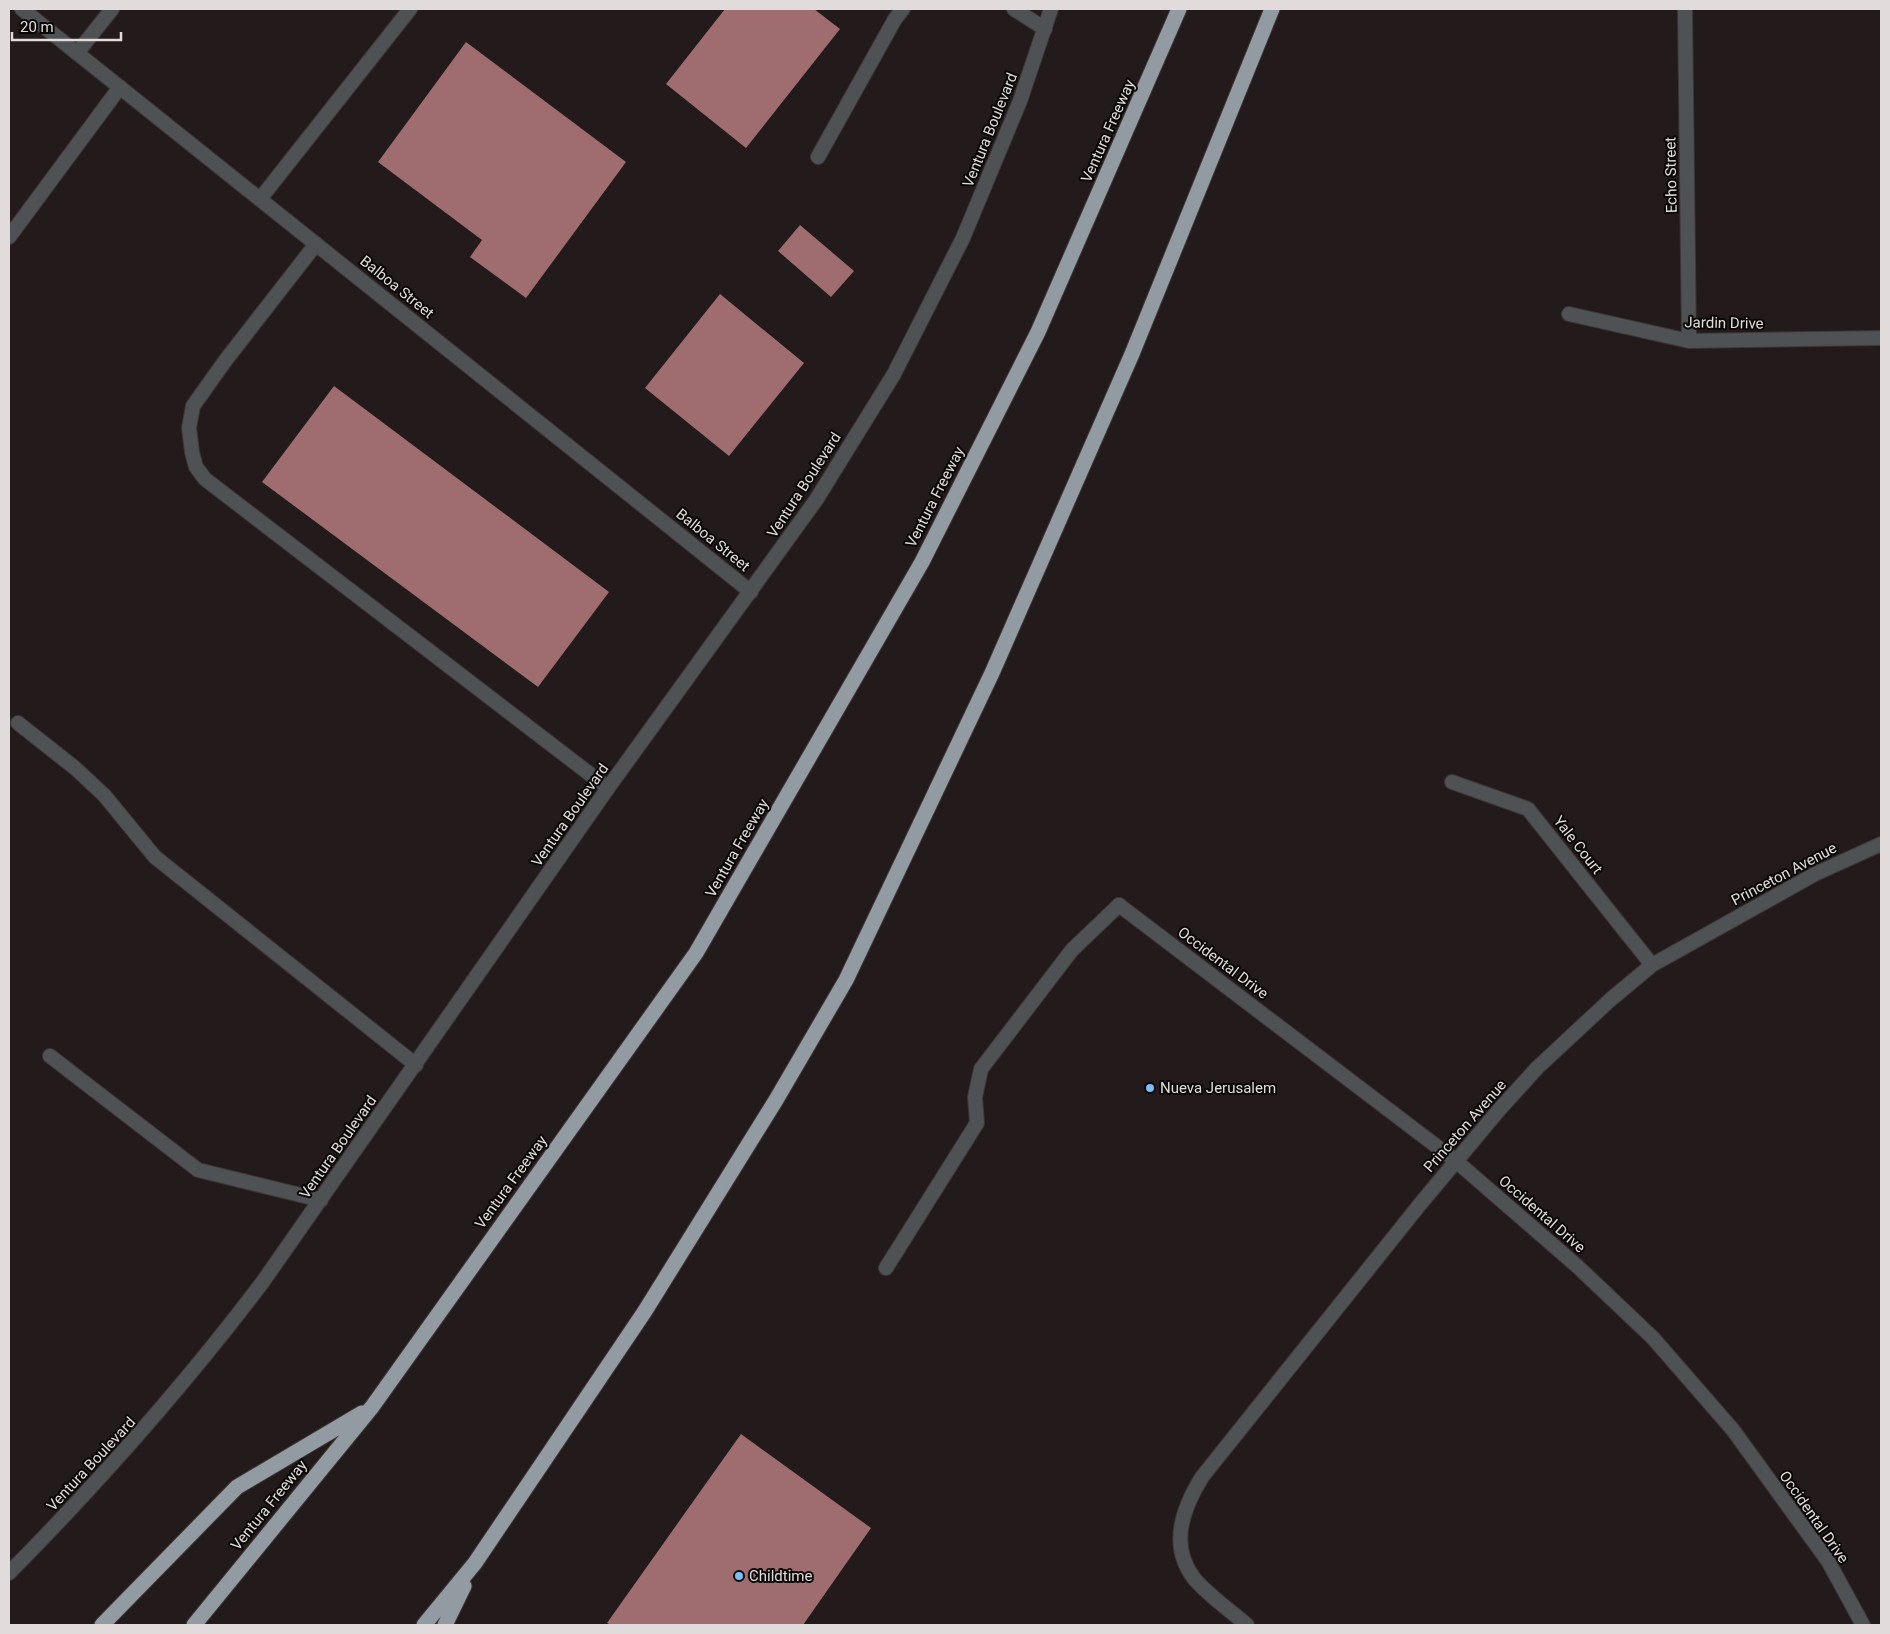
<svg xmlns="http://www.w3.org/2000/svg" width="1890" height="1634" font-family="Roboto,sans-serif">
<rect width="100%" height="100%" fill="#231b1b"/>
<path fill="#9f6c6f" d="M725,9H814L840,29L746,148L666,84Z
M466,42L626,162L526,298L470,257L482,240L378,162Z
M800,225L854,271L831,297L778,251Z
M720,294L804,363L729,456L645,388Z
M334,386L609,592L538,687L262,482Z
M741,1434L871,1528L803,1625H611L607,1623Z"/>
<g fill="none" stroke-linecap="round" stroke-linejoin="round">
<defs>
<path id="service" d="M1014,9L1045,29
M77,53L112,9
M818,157L895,19L903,9
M260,199L410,9
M9,237L120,87
M316,244L225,361L193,406L189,428L192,452L196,467L205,479L608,788
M18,723L75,768L104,795L155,857L416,1065
M50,1056L198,1170L321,1200
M886,1268L977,1123L975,1097L981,1069L1072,950L1119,905"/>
<path id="minor" d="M22,9L751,592
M1685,9L1689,341
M1569,314L1689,341L1881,338
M1452,782L1528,809L1652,965
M1119,905L1456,1161L1577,1266L1653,1338L1733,1430L1828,1561L1863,1625
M1247,1625C1232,1612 1204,1592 1193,1577C1169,1544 1183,1508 1202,1477L1421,1203L1498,1111L1537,1068L1610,1000L1652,965L1815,874L1881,844"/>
<path id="tertiary" d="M9,1573C101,1480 183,1387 262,1283L608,788L816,500L894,374L963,238L1020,101L1051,9"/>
<path id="motorway" d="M102,1625L237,1487L362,1413
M194,1625L372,1407L696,953L922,562L1038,332L1179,9
M424,1625L475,1563L645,1311L776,1100L846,980L992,673L1132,354L1272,9
M445,1625L464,1586"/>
</defs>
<use href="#service" stroke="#3e3636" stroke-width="16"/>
<use href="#minor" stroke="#3e3636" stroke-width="16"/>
<use href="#tertiary" stroke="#3e3636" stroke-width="16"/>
<use href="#motorway" stroke="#3e3636" stroke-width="17"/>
<use href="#service" stroke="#4f5254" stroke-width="14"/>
<use href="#minor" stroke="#4f5254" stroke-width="14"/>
<use href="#tertiary" stroke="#4f5254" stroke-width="14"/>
<use href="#motorway" stroke="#939ba2" stroke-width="15"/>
</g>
<g fill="#77c0f7" stroke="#0a0707" stroke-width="2">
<circle cx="1150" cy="1088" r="5"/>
<circle cx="739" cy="1576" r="5"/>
</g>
<g text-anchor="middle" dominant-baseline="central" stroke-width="4" stroke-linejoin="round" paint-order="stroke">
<g font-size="15" fill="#e1dbdb" stroke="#0a0707">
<text transform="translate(990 130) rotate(-68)">Ventura Boulevard</text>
<text transform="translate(1108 131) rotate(-66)">Ventura Freeway</text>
<text transform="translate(1671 175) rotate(-91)">Echo Street</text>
<text transform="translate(397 287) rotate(39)">Balboa Street</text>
<text transform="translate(1724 323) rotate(1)">Jardin Drive</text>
<text transform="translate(804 485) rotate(-57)">Ventura Boulevard</text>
<text transform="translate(935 497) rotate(-63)">Ventura Freeway</text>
<text transform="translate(713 540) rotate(39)">Balboa Street</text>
<text transform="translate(570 815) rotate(-55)">Ventura Boulevard</text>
<text transform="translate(1578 845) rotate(52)">Yale Court</text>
<text transform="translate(737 848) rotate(-60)">Ventura Freeway</text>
<text transform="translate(1784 874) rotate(-28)">Princeton Avenue</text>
<text transform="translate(1223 963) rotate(37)">Occidental Drive</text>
<text transform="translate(1465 1126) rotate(-49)">Princeton Avenue</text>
<text transform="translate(338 1147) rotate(-55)">Ventura Boulevard</text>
<text transform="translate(511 1182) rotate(-54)">Ventura Freeway</text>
<text transform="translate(1542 1214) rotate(41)">Occidental Drive</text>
<text transform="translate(91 1464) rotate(-47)">Ventura Boulevard</text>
<text transform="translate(269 1505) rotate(-51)">Ventura Freeway</text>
<text transform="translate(1814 1517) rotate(55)">Occidental Drive</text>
</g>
<g font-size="15" fill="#e1dbdb" stroke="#0a0707" text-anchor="start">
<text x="1160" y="1088">Nueva Jerusalem</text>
<text x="749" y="1576">Childtime</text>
</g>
</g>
<rect width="1890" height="1634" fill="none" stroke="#e1dbdb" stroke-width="20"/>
<path d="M12 32v8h109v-8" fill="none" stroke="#e1dbdb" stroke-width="2.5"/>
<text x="20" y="32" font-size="15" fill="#e1dbdb" stroke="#0a0707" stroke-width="4" paint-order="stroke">20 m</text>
</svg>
